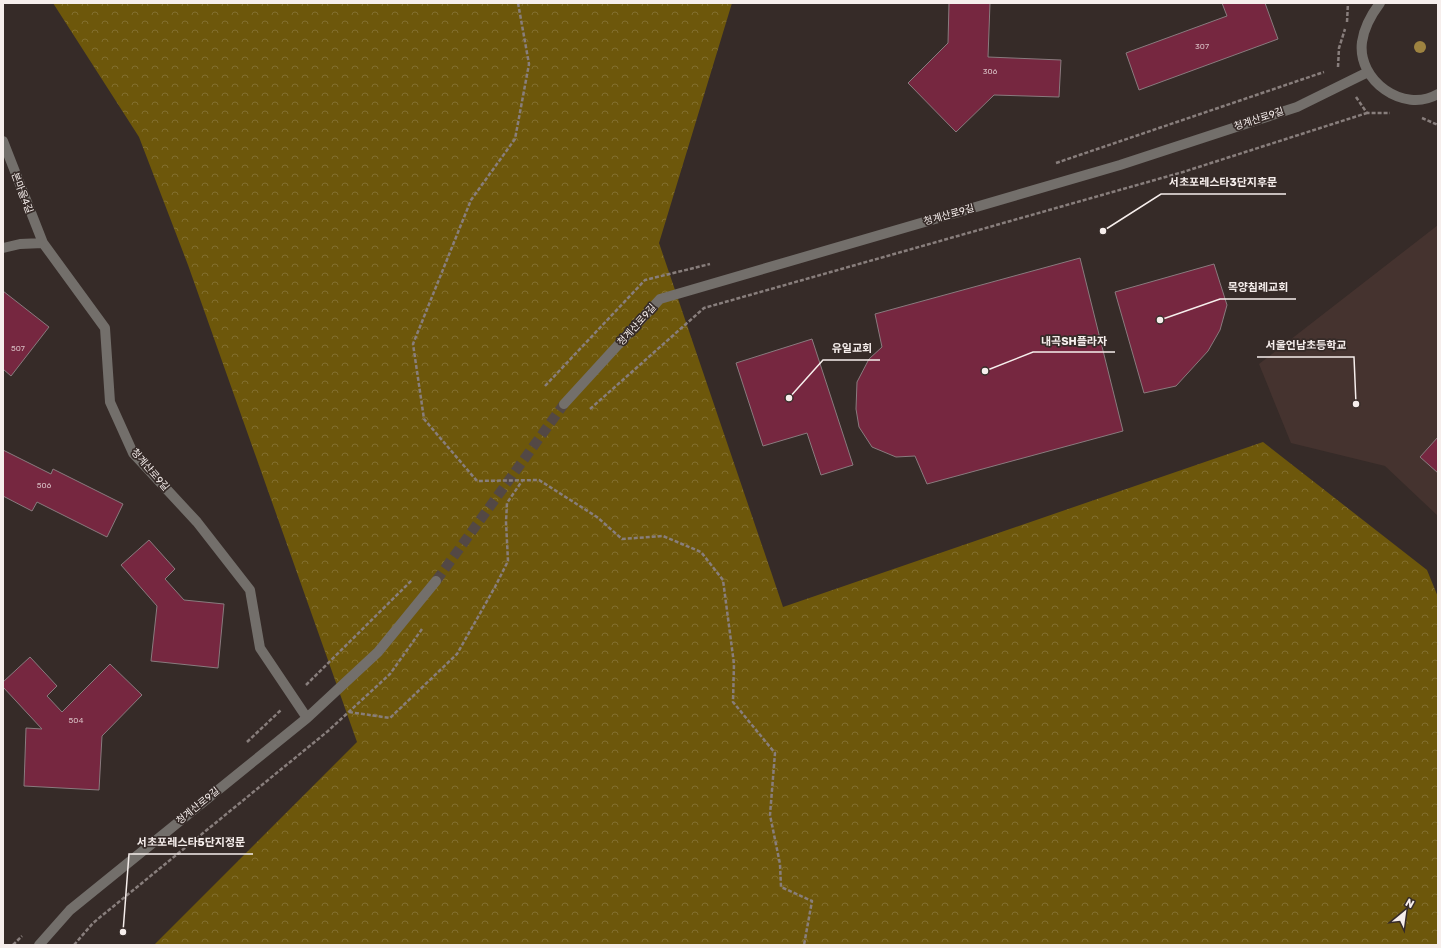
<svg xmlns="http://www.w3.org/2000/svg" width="1441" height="948" font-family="Rubik,'Noto Sans KR',sans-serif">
<defs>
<pattern id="forest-crowns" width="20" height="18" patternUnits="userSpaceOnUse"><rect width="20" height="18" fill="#6d570b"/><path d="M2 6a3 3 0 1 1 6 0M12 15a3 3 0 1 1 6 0" fill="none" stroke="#826f2f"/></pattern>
</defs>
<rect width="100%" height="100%" fill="#362b28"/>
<path fill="#45332f" d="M1438,225V516L1385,466L1291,443L1259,364Z"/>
<path fill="url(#forest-crowns)" d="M53,3H732L659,243L783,607L1263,442L1427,570L1438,597V945H154L357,742L188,265L139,137Z"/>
<path fill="#762740" stroke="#897b7e" d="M949,3H990L988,57L1061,60L1059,97L994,95L956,132L908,83L948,43Z
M1222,3H1265L1278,39L1139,90L1126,53L1227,16Z
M1080,258L1123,431L927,484L915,456L896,457L872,447L859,427L856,409L857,382L869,359L882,347L875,314Z
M1214,264L1227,305L1220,330L1208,351L1176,386L1144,393L1115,292Z
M3,291L49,327L11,376L3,369Z
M812,339L853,465L821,475L807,433L763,446L736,363Z
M1438,437V473L1420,457Z
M3,450L51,474L53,469L123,504L107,537L37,502L32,511L3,496Z
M149,540L175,569L165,579L184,600L224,604L218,668L151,661L157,606L121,565Z
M30,657L57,686L47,696L62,712L110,664L142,695L102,736L99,790L24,786L26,728L42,729L3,687V682Z"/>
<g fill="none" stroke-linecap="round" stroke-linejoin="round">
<path stroke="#534845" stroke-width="10" stroke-dasharray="10 5" stroke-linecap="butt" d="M436,581L564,404"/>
<path stroke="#887e7c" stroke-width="2.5" stroke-dasharray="4 2" stroke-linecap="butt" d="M518,3L529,64L515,139L471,200L413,344L424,419L477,481L539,480L597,517L622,539L663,536L701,552L723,580L734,664L733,702L775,753L770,815L780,864L781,887L812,901L804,945
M1347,22L1348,3
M1338,67L1339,48L1345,29
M1356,97L1367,113H1390
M1422,118L1438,125
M1056,163L1324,72
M545,386L645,280L710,264
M590,409L704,308L1183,172L1367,113
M306,685L412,580
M349,712L390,718L457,654L495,587L508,561L506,522L507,503L522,481
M247,742L281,710
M13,945L22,936
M74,945L93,923L328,731L390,674L422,629"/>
<path stroke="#736f6b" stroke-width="10" d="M1380,3C1371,15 1364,27 1362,42C1357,80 1403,114 1438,94
M3,141L43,243L105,328L110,402L133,453L197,522L250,590L260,648L307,718
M3,248L20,244L43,243
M564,404L660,299L1120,165L1297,107L1368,72
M39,945L70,910L307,718L378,652L436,581"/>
</g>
<circle fill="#9e8340" cx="1420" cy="47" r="6"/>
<g text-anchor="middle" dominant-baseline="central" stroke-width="3.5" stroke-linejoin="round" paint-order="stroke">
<g font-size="8" fill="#d6bcc1">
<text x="1202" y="46">307</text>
<text x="990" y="71">306</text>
<text x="18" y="348">507</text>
<text x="44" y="485">506</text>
<text x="76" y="720">504</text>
</g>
<g font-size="10" fill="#f6eeec" stroke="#362b28">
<text transform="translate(1259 119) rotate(-18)">청계산로9길</text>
<text transform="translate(22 193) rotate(69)">본마을4길</text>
<text transform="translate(949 215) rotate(-16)">청계산로9길</text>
<text transform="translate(637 325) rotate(-48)">청계산로9길</text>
<text transform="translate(150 470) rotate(49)">청계산로9길</text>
<text transform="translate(198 806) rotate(-39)">청계산로9길</text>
</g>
</g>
<path fill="none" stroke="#f6eeec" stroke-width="1.5" d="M1103 231L1161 194H1286M1160 320L1220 299H1296M985 371L1033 352H1115M1356 404L1354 357H1257M789 398L823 360H880M123 932L129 854H253"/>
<g fill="#f6eeec" stroke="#362b28" stroke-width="1.5">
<circle cx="1103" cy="231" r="4"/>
<circle cx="1160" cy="320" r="4"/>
<circle cx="985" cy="371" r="4"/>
<circle cx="1356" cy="404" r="4"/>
<circle cx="789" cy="398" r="4"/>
<circle cx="123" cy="932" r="4"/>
</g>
<g font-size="11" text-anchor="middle" font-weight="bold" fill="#f6eeec" stroke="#362b28" stroke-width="3.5" stroke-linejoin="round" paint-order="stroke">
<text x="1223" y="186">서초포레스타3단지후문</text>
<text x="1258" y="291">목양침례교회</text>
<text x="1074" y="345">내곡SH플라자</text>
<text x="1306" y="349">서울언남초등학교</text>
<text x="852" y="352">유일교회</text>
<text x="191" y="846">서초포레스타5단지정문</text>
</g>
<rect width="1441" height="948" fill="none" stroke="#f6eeec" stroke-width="8"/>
<g transform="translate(1405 912) rotate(29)" stroke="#362b28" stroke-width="3" paint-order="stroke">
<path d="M0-3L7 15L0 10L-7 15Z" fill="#f6eeec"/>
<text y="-6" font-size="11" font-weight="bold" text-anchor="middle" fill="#f6eeec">N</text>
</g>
</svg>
